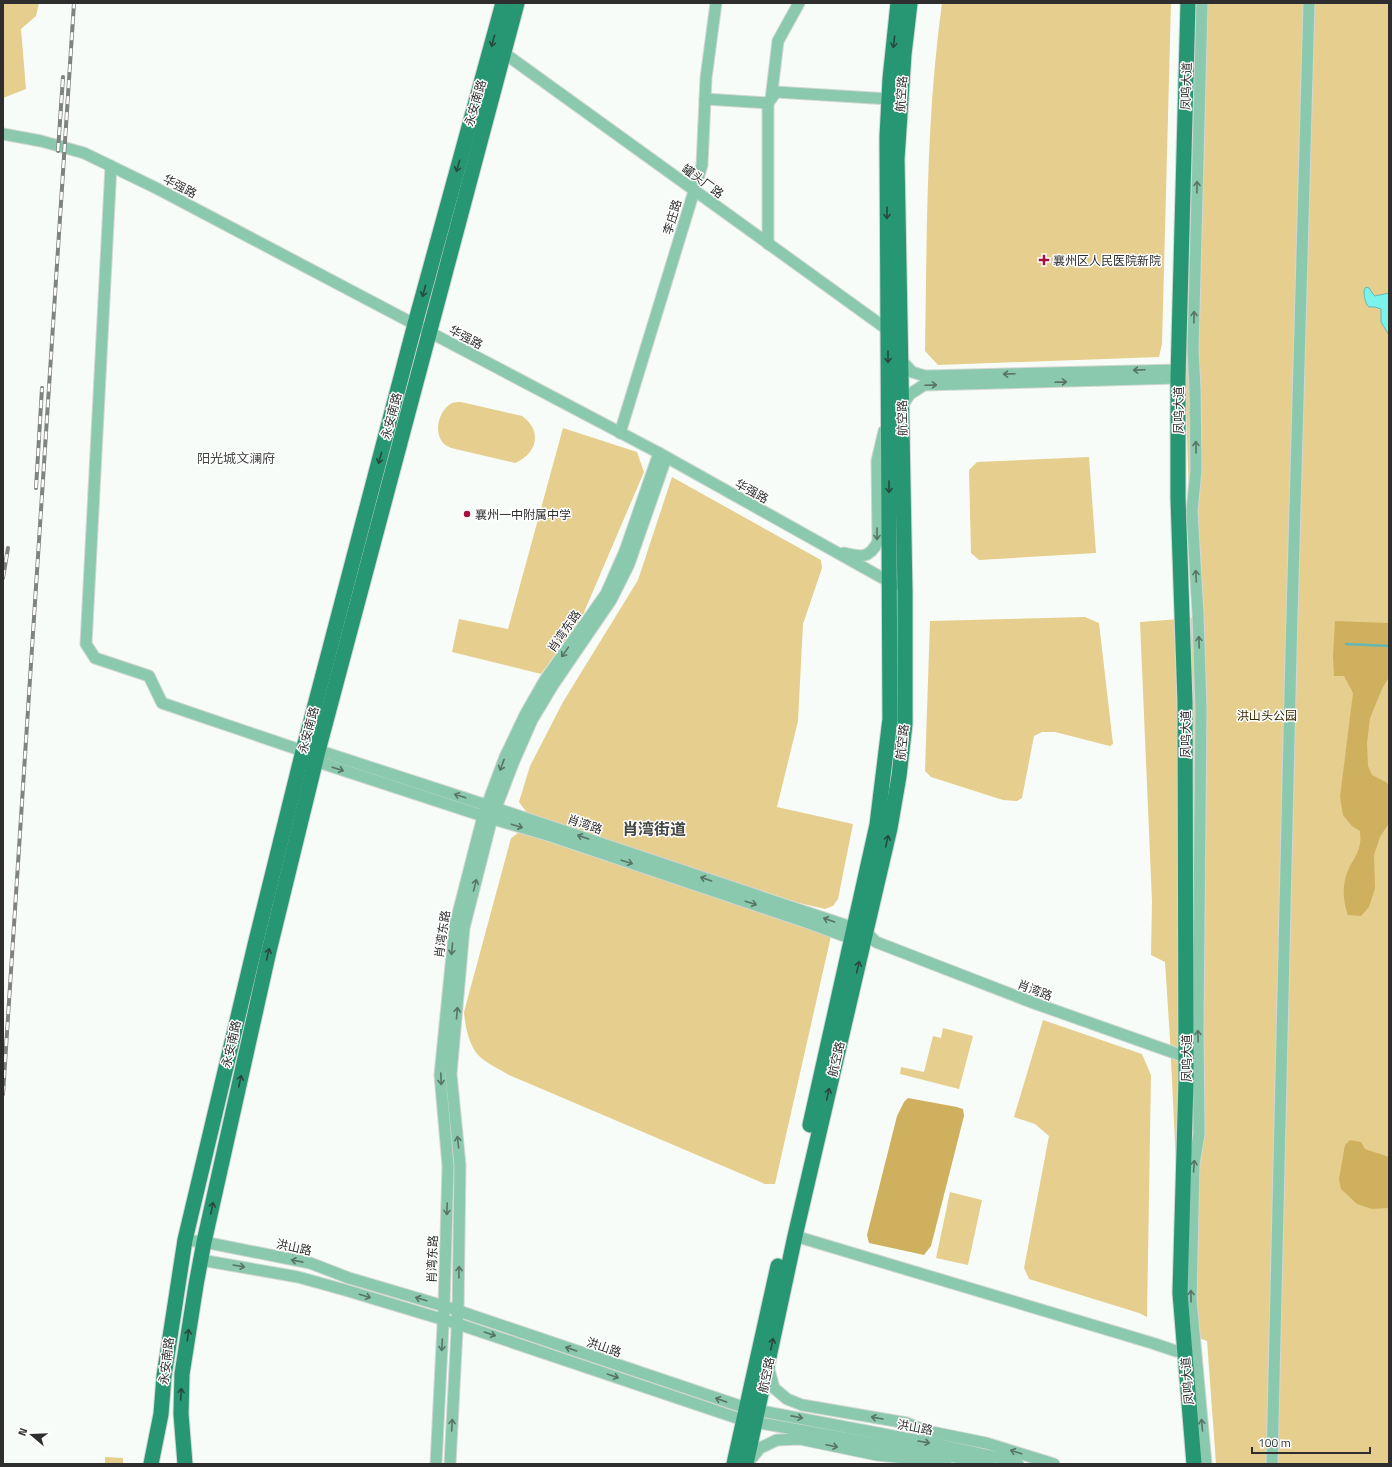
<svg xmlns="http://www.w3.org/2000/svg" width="1392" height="1467" font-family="'Titillium Web','Noto Sans SC',sans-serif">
<rect width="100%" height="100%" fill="#f8fcf8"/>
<g fill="#e6ce8e">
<path d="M3,3h36l-3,13 -15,13 5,60 -23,9z"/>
<path d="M942,3h229l-9,341 -3,13 -221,8 -13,-14c2,-116 1,-233 17,-348z"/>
<path d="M1199,3h190v1461h-173l-9,-123 -23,-9 -14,-293 -5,-77 -14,-7 1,-54 -12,-279 53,-4 -8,-243z"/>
<path d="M461,402l61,14c21,15 15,38 -7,47l-64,-15c-2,-1 -6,-3 -8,-5 -10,-12 -4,-33 9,-40 2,-1 6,-1 9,-1z"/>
<path d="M563,428l74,24 7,20 -62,145 -41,57 -89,-22 7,-33 49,10z"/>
<path d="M1089,457l7,96 -117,7 -8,-7 -2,-83 8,-8z"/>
<path d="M672,477l149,83 1,8 -19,56 -5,97 -21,86 76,17 -15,75 -5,7 -8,3 -26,-6 -271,-89 -9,-12 11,-36 33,-64 75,-122z"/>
<path d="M1085,617l14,6 14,121 -3,2 -55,-14h-13l-8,4 -12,62 -5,3 -14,-1 -72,-23 -6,-6 5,-150z"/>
<path d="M526,831l305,105 -56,248h-10l-256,-109c-11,-7 -27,-13 -34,-24 -7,-11 -10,-26 -11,-39l47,-174 7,-5z"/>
<path d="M1043,1020l99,34 9,21 -4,242 -8,-4 -110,-34 -5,-11 25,-132 -14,-12 -21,-7z"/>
<path d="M943,1028l30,8 -14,53 -59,-15 1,-7 23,5 9,-36 8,2z"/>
<path d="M950,1192l32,8 -14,65 -32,-7z"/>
<path d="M105,1457l18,1v6h-18z"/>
</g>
<g fill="#cfb05e">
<path d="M1335,621l54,2v54l-7,12 -12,29 -3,25 1,23 4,9 14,7 3,4v37l-9,14 -6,18 1,33 -6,19 -8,9 -13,-1c-6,-16 -6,-34 2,-49 4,-7 9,-14 10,-23 1,-4 0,-8 0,-12l-8,-5 -9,-11 -3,-18 13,-104 -9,-17h-10l-1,-20z"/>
<path d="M908,1098l49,9 6,2 1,7 -33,130 -7,9 -55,-12 -2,-8 30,-119 7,-14z"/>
<path d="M1350,1140l11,2 4,7 24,8 -1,51 -16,1 -15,-5 -16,-15 -2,-10 6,-34z"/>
</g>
<path fill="#7cf2ed" stroke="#64b7b3" d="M1366,287l3,1 4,6 2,2 14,-3v42l-8,-13v-13l-6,-2h-6c-4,-3 -5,-12 -5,-17z"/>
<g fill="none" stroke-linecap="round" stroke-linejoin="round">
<path stroke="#64b7b3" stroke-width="2.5" d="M1346,644l43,2"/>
<g stroke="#d3d7d3" stroke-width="13">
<g id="minor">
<path d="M1202,3l-9,347 2,39 1,81 -4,41 6,104 3,95 -3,315 1,109 -5,30 -3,136 15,164"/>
<path d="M504,53l384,277"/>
<path d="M705,99l63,4 8,-11 113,7"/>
<path d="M771,99l7,-58 21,-38"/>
<path d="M3,134l38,7 43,12 72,35 503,265 236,132"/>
<path d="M111,166l-25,478 9,14 54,18 13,27 141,48"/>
<path d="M768,244v-141"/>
<path d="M901,360l11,12 13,4 253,-6"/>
<path d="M902,406l8,-12 14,-9 254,-7"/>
<path d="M620,433l82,-268 4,-87 10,-75"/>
<path d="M844,553c16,4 26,6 34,-12l-1,-80 7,-30"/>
<path d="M311,748l175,57 380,127 10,10 155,60 155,55"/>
<path d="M309,759l174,57 68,20 255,86 52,19"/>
<path d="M795,1236l357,107 24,8"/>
<path d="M185,1240l19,2 106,21 39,15 95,28 302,102 195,37 58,13 19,6"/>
<path d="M201,1260l97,17 47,13 113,34 285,96 168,30 29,4 49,10"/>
<path d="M768,1366l6,22 13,11 15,6 105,18 20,8 59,12 68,21"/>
<path d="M436,1464l8,-158 4,-140 -8,-91 15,-150 28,-109 22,-59 20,-42 20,-35 61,-86 19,-43 34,-98"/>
<path d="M450,1464l8,-153 2,-146 -9,-91 13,-146 28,-110 22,-57 18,-41 21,-35 58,-85 18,-36 37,-106"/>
<path d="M747,1464l13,-16 17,-8 23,-1 77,16 39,4 30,5"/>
<path d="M1272,1464l19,-812 18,-649"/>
</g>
</g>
<g stroke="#d3d7d3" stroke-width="17">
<g id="major">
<path d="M1188,3l-10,375v120l7,204 1,378 -6,213 14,171"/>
<path d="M810,1125l67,-300 13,-106 -3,-582 3,-58 8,-76"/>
<path d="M151,1464l10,-50 3,-38 21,-136 70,-295 48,-194 112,-427 88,-321"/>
<path d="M185,1464l-4,-50 1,-40 14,-89 8,-43 65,-291 49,-200 199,-748"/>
<path d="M734,1464l44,-198"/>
<path d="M746,1464l49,-228 95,-408 9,-52 6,-52v-132l-8,-433 7,-105 6,-51"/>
</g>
</g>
<use href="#minor" stroke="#8ac9ae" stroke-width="11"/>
<use href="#major" stroke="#269772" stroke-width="15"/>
<g stroke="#818381" stroke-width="4">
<g id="rail">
<path d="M58,151l5,-74"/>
<path d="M36,488l6,-100"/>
<path d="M3,578l5,-30"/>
<path d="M3,1094l71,-1091"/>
</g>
</g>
<use href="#rail" stroke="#fff" stroke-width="2.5" stroke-dasharray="8" stroke-linecap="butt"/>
</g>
<defs><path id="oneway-shaft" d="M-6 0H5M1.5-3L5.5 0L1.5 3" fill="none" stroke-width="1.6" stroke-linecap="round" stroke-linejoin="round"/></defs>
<g stroke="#2b483e">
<use href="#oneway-shaft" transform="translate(493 41) rotate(105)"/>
<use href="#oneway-shaft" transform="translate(894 42) rotate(96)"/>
<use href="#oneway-shaft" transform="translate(458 166) rotate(106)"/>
<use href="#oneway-shaft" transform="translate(887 213) rotate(90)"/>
<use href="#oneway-shaft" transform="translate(424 291) rotate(105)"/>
<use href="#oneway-shaft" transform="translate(888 357) rotate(90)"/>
<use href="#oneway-shaft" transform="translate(380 458) rotate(105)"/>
<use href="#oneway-shaft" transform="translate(889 487) rotate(90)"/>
<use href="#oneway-shaft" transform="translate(887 841) rotate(-77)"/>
<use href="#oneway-shaft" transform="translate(268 954) rotate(-77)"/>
<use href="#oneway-shaft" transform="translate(858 967) rotate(-77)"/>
<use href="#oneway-shaft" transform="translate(240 1081) rotate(-78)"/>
<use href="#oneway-shaft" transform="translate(828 1094) rotate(-77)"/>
<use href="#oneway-shaft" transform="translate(212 1208) rotate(-78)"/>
<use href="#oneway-shaft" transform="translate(188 1335) rotate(-82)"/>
<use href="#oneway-shaft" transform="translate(772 1344) rotate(-78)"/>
<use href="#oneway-shaft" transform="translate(181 1394) rotate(-87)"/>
</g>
<g stroke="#577467">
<use href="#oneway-shaft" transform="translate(1197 187) rotate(-89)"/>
<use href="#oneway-shaft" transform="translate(1194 317) rotate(-89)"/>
<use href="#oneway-shaft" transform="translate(1139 370) rotate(178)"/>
<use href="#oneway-shaft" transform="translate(1009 374) rotate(178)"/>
<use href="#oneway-shaft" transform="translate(1061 382) rotate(-2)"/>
<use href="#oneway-shaft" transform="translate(931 385) rotate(-2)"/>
<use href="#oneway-shaft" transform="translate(1196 447) rotate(-91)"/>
<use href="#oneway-shaft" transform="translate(877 534) rotate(90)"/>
<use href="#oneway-shaft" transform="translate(1196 576) rotate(-93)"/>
<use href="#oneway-shaft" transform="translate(1199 642) rotate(-92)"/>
<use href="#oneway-shaft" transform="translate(565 652) rotate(125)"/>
<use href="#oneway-shaft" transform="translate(502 765) rotate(111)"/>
<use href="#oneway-shaft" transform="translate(338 769) rotate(18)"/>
<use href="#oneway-shaft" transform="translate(460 796) rotate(-162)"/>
<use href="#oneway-shaft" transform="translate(517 826) rotate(17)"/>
<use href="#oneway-shaft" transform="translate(583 837) rotate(-161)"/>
<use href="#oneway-shaft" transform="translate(627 862) rotate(18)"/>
<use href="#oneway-shaft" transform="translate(706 879) rotate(-161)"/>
<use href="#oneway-shaft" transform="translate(475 885) rotate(-76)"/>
<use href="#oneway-shaft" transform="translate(751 903) rotate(18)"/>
<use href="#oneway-shaft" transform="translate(829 920) rotate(-161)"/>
<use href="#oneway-shaft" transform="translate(452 949) rotate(95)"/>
<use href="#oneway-shaft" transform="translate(457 1013) rotate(-85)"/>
<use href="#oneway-shaft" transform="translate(1198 1036) rotate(-91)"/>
<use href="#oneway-shaft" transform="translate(441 1079) rotate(88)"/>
<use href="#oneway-shaft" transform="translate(458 1142) rotate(-96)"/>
<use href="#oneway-shaft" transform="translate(1194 1166) rotate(-86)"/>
<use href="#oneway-shaft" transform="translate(447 1209) rotate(92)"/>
<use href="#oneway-shaft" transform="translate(297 1261) rotate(-169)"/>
<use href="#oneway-shaft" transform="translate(239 1266) rotate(10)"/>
<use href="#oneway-shaft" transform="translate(459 1272) rotate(-89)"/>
<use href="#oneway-shaft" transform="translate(365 1296) rotate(17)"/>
<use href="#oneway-shaft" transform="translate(1191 1296) rotate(-90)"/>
<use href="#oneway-shaft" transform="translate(421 1299) rotate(-163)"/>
<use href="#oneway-shaft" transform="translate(490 1334) rotate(19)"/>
<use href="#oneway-shaft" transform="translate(442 1345) rotate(93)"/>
<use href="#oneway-shaft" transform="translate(571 1349) rotate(-161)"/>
<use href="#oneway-shaft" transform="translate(613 1376) rotate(19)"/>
<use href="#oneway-shaft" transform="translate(721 1400) rotate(-161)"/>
<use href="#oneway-shaft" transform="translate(797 1417) rotate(11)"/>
<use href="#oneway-shaft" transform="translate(877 1418) rotate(-170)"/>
<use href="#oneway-shaft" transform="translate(452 1425) rotate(-87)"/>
<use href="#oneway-shaft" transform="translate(1202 1425) rotate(-95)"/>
<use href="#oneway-shaft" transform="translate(924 1442) rotate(10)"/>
<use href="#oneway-shaft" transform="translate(832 1446) rotate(12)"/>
<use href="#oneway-shaft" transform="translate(1016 1452) rotate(-162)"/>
</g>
<g fill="#a70f3e" stroke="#fff" stroke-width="1.5">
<path d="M1042 254h4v4h4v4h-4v4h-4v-4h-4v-4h4z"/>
<circle cx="467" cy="514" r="4"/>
</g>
<g text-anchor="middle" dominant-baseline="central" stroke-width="3" stroke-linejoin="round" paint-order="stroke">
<g font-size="12" fill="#2d2e2d" stroke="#fff">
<text transform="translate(1186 86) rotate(-88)">凤鸣大道</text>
<text transform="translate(901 94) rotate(-86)">航空路</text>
<text transform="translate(475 103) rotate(-74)">永安南路</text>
<text transform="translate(703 181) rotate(36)">罐头厂路</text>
<text transform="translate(180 186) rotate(28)">华强路</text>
<text transform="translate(672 217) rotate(-73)">李庄路</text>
<text transform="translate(466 337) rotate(28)">华强路</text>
<text transform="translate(1178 410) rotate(-90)">凤鸣大道</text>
<text transform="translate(391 416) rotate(-75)">永安南路</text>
<text transform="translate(902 418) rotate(-91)">航空路</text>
<text transform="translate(752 491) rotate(29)">华强路</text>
<text transform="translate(564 631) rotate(-55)">肖湾东路</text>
<text transform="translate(308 730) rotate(-75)">永安南路</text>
<text transform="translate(1185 734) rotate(-90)">凤鸣大道</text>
<text transform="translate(902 742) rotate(-84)">航空路</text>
<text transform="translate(585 824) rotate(19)">肖湾路</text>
<text transform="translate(442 934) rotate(-82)">肖湾东路</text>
<text transform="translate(1035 990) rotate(21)">肖湾路</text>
<text transform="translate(231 1044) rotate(-77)">永安南路</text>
<text transform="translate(1186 1058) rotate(-90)">凤鸣大道</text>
<text transform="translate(836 1059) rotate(-77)">航空路</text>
<text transform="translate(294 1247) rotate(12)">洪山路</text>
<text transform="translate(432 1259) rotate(-88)">肖湾东路</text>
<text transform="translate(604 1347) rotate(19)">洪山路</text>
<text transform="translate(166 1361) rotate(-83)">永安南路</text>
<text transform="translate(766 1375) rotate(-78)">航空路</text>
<text transform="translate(1187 1381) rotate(-95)">凤鸣大道</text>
<text transform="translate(915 1427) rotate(10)">洪山路</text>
</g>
<g font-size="12" fill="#2d2e2d" stroke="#fff" text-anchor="start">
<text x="1053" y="260">襄州区人民医院新院</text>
<text x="475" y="514">襄州一中附属中学</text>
</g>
<g font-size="12" fill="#352803" stroke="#fff">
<text x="1267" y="715">洪山头公园</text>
</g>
<g font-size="13" fill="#444744" stroke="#fff">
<text x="236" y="458">阳光城文澜府</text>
</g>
<g font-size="16" font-weight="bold" fill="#444744" stroke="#fff">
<text x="654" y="829">肖湾街道</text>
</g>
</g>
<rect width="1392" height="1467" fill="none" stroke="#2d2e2d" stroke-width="8"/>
<g transform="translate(32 1435) rotate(289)" stroke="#ffffff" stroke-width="3" paint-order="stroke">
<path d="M0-3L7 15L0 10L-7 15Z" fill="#2d2e2d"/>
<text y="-6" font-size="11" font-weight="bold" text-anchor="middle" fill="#2d2e2d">N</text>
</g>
<path d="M1252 1447v6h118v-6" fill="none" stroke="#2d2e2d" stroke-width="2"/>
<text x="1258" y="1447" font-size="12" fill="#2d2e2d" stroke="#ffffff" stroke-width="3" paint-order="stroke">100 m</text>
</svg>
